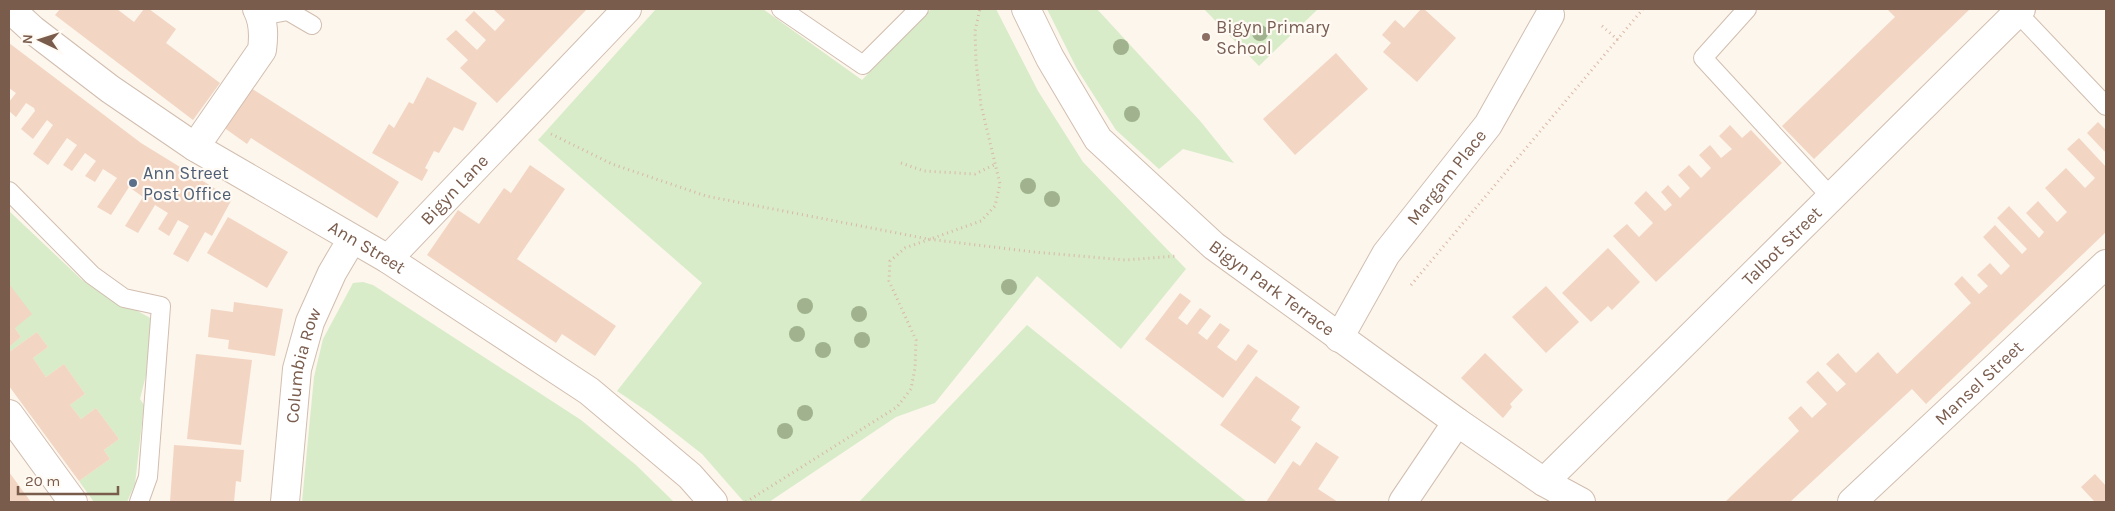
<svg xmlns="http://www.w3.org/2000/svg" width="2115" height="511" font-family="Karla,sans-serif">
<rect width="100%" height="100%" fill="#fdf6ec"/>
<g fill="#d8ecc9">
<path d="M656,9h107l99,71 69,-71h65l42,82 45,71 103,107 -65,80 -84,-73 -102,127 -39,14 -127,85h-25l-42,-48 -51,-40 -34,-23 85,-108 -164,-143z"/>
<path d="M1047,9h50l104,113 33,41 -51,-14 -24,20 -43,-39 -39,-61z"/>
<path d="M1204,9h114l-59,57z"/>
<path d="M9,211l73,69 70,39 -6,56 -6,24 4,6 -9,79 -8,18h-33l-15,-21 31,-22 -6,-9 15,-11 -23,-31 -15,11 -11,-14 15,-11 -21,-30 -18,13 -13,-19 15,-11 -11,-15 -28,20v-5l12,-10 -6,-9 -6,-43z"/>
<path d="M363,282l10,3 208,135 55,45 38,37h-372l12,-125 9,-38 30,-56z"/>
<path d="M1027,325l220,177h-388z"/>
</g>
<g fill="#f3d5c3">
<path d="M60,9h57l17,13 10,-13h5l27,20 -10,14 54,40 -27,37 -138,-105z"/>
<path d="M493,9l21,1 2,-1h71l-90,94 -37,-35 8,-8 -22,-21 10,-9 21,20 9,-10 -21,-20 9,-9 21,20 10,-11z"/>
<path d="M1421,9h3l32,29 -39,44 -34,-30 8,-9 -9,-8 13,-15 9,8z"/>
<path d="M1887,9h83l-156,150 -32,-33 113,-109z"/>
<path d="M9,43l132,100 91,56 -20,37 -7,-4 -17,30 -15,-8 16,-28 -11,-6 -9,16 -11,-7 10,-16 -13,-8 -17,28 -13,-7 18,-29 -14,-10 -18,28 -14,-8 20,-29 -14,-9 -8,13 -10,-6 11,-15 -11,-8 -13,18 -9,-6 14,-20 -10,-7 -19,27 -15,-11 20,-29 -6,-5 -14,19 -12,-10 14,-18 -1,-3 -8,-5 -10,14 -7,-6v-9l7,-9 -7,-5z"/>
<path d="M1336,53l32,36 -73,66 -32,-36z"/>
<path d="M427,77l50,26 -14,28 -9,-4 -15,26 -5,-2 -9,17 3,2 -6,11 -50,-28 17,-29 5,4 15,-26 4,2z"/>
<path d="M251,88l148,94 -22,36 -126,-80 -4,6 -24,-17z"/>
<path d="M2098,122l8,8v23l-19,-20z"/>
<path d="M1730,125l12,13 9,-8 31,33 -126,119 -43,-46 14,-12 12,13 14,-14 -19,-20 12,-12 19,20 7,-6 -11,-13 7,-7 12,13 10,-10 -12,-13 11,-10 12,13 10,-10 -12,-13 11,-10 11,13 11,-9 -13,-13z"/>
<path d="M2079,138l27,29v65l-180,172 -14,-15 -122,113h-65l74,-71 -11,-13 13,-12 11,12 15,-14 -21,-22 12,-11 19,21 9,-8 -20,-20 12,-11 18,20 22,-21 19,22 74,-71 -17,-19 8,-8 17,18 9,-8 -11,-11 13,-12 11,12 9,-9 -27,-29 12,-12 27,29 5,-5 -30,-31 12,-12 30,32 5,-6 -18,-19 12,-12 19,21 10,-10 -22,-24 21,-20 19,20 10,-10 -28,-29z"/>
<path d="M530,165l35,24 -48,70 99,67 -21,30 -33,-22 -6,9 -129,-88 31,-45 21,14 25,-36 7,5z"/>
<path d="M228,217l60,35 -21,36 -60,-35z"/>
<path d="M1608,248l32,34 -28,28 -4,-4 -17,16 -29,-29z"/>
<path d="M9,284l23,30 -17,14 6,9 -12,10z"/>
<path d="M1546,286l33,36 -33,31 -34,-36z"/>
<path d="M1180,293l11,8 -13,17 9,7 13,-17 11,8 -13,17 9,7 13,-17 10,7 -13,17 9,7 10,7 12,-17 10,7 -35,47 -78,-59z"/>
<path d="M234,302l49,7 -8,47 -47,-7 1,-9 -21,-3 3,-28 22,3z"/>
<path d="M37,332l11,15 -15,11 13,19 18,-13 21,30 -15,11 11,14 15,-11 23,31 -15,11 6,9 -31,22 -70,-95v-34z"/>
<path d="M1485,353l38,37 -13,14 2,3 -9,11 -42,-40z"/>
<path d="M196,354l56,6 -11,85 -54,-6z"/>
<path d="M1256,376l44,31 -9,13 10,7 -26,37 -55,-39z"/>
<path d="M1316,442l23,15 -21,32 20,13h-72l27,-41 7,5z"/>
<path d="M174,445l70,5 -3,32 -5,-1 -2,21h-64z"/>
<path d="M9,472l19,26 3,4h-22z"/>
<path d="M2095,474l11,12v16h-14l2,-1 -13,-14z"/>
</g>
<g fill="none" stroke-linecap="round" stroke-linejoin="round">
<g stroke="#d1beb0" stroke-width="20">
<g id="service">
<path d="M781,9l82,56 56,-56"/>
<path d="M1747,9l-44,49 128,139"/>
<path d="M2014,9l92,97"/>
<path d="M261,16l27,-5 24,14"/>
<path d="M9,191l83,84 32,23 37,8 -13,171 -9,25"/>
</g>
</g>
<g stroke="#d1beb0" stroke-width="30">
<g id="minor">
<path id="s1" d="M10,9l23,21 77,59 85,58 193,112 201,132 101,85 23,26"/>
<path id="s2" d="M1026,9l24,49 48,81 116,107 243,176 87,60 37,20"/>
<path d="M195,147l67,-97c2,-15 2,-28 -5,-41"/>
<path id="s3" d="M388,259l239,-250"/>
<path id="s4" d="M1339,338l47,-84 102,-129 62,-110"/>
<path d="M9,414l64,88"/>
<path id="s5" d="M1544,482l477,-473"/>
<path id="s6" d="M285,502l12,-133 13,-47 22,-49 20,-34"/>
<path d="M1403,502l54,-80"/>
<path id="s7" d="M1852,502l254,-238"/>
</g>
</g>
<g stroke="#d9b8a5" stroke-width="3" stroke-dasharray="1 4" stroke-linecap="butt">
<path d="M1602,26l16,14"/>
<path d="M551,134l61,30 94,32 222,43 106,13 91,8 52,-4"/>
<path d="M901,163l23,8 51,3 21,-10"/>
<path d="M1411,285l232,-276"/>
<path d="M746,502l151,-95 14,-18 4,-21 1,-28 -27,-59 1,-20 15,-13 76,-27 14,-15 5,-22 -19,-79 -5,-43 -1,-31 5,-22"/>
</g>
<use href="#service" stroke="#fff" stroke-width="18"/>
<use href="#minor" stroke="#fff" stroke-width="28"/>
</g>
<g fill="#a0b28e">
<circle cx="1260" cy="33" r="8"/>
<circle cx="1121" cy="47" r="8"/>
<circle cx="1132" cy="114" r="8"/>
<circle cx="1028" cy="186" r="8"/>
<circle cx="1052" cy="199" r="8"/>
<circle cx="1009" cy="287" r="8"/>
<circle cx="805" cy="306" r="8"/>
<circle cx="859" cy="314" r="8"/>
<circle cx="797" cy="334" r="8"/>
<circle cx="862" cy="340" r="8"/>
<circle cx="823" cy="350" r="8"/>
<circle cx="805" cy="413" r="8"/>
<circle cx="785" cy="431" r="8"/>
</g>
<circle fill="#8d6e63" stroke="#fffaf3" stroke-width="2" cx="1206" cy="37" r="5"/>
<circle fill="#5c6f8a" stroke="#fffaf3" stroke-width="2" cx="133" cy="183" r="5"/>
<g text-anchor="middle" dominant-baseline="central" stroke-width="4.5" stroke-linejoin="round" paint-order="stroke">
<g font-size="18" fill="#785e54" stroke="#fffaf3" text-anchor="start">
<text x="1216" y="27">Bigyn Primary<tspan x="1216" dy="21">School</tspan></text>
</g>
<g font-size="18" fill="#4e5e75" stroke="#fffaf3" text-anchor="start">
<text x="143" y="173">Ann Street<tspan x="143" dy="21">Post Office</tspan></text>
</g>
<g font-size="18" fill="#7a5c4d" stroke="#fffaf3">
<text stroke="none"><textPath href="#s4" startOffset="194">Margam Place</textPath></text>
<text stroke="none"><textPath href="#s3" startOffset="96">Bigyn Lane</textPath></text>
<text stroke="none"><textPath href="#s5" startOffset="335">Talbot Street</textPath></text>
<text stroke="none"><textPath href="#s1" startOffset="430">Ann Street</textPath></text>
<text stroke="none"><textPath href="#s2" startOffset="378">Bigyn Park Terrace</textPath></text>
<text stroke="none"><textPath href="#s6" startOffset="138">Columbia Row</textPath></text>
<text stroke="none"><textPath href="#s7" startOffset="174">Mansel Street</textPath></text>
</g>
</g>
<rect width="2115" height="511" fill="none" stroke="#7a5c4d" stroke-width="20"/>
<g transform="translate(40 40) rotate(274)" stroke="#fffaf3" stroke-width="4" paint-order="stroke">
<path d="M0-4L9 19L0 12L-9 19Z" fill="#7a5c4d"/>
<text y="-8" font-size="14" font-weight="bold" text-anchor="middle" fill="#7a5c4d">N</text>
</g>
<path d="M18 486v8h100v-8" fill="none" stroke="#7a5c4d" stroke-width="2.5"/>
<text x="25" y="486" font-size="15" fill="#7a5c4d" stroke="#fffaf3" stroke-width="4" paint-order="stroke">20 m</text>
</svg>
